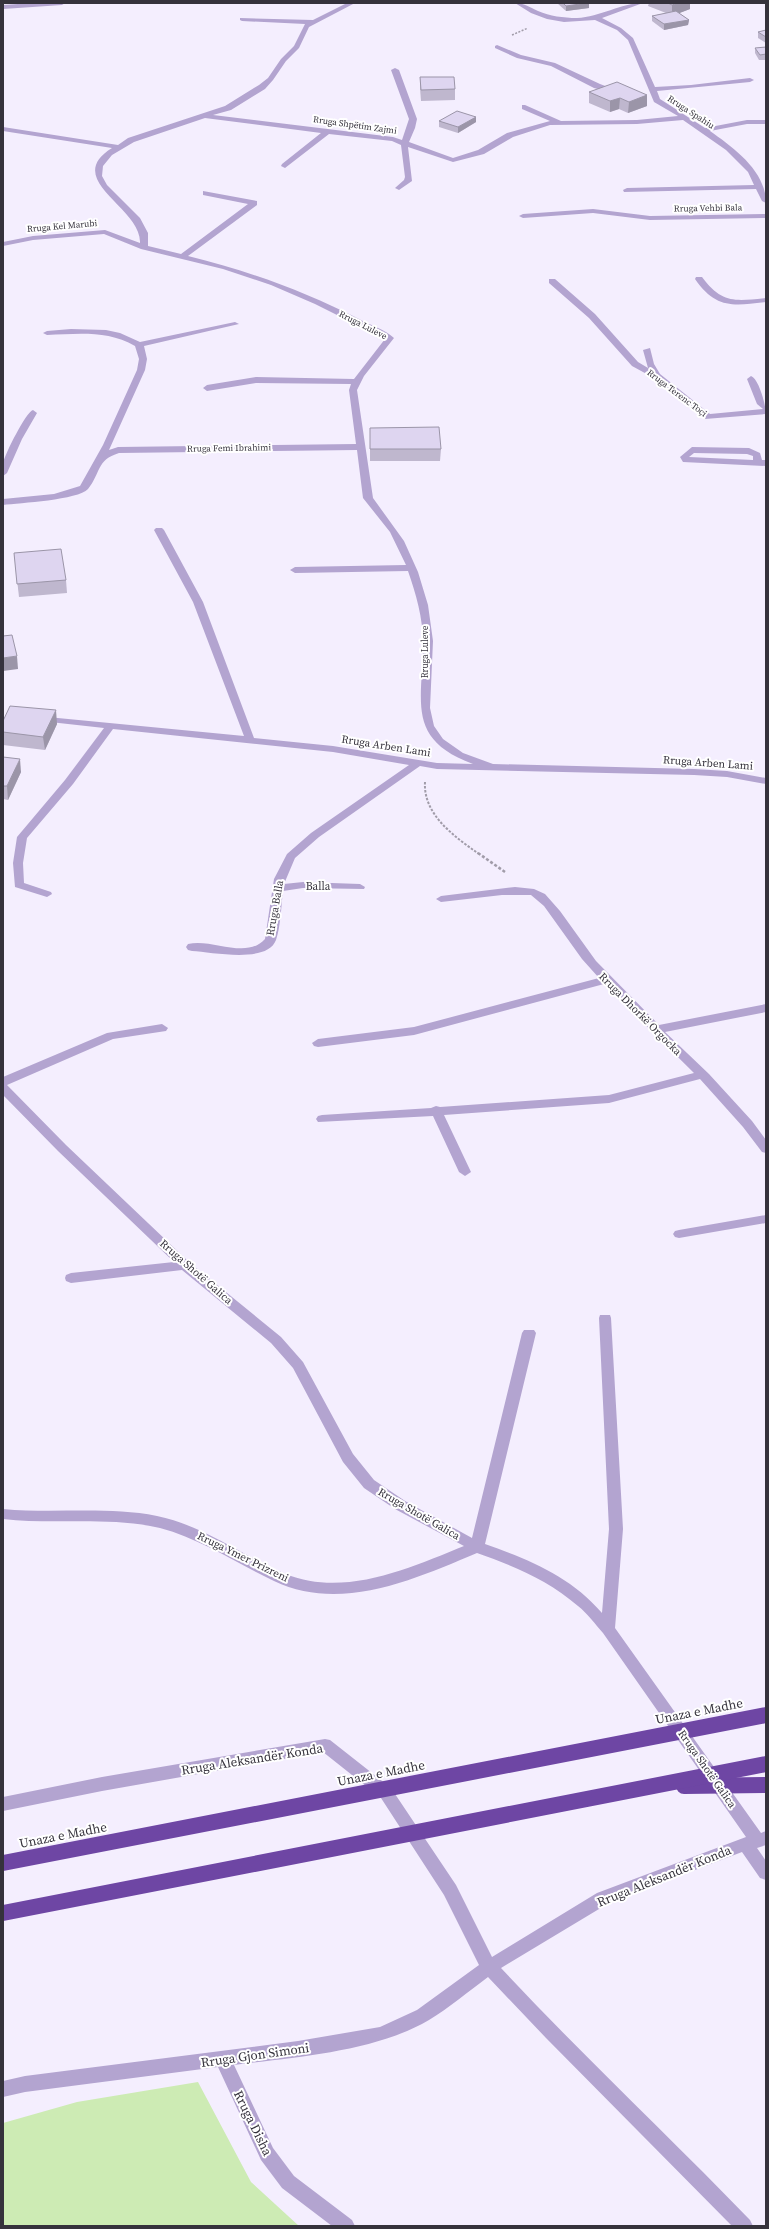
<svg xmlns="http://www.w3.org/2000/svg" width="769" height="2229" font-family="'Source Serif 4',serif">
<rect width="100%" height="100%" fill="#f4eefe"/>
<path fill="#cdebb4" d="M198,2082l53,100 48,44h-296v-103l74,-21z"/>
<g fill="none" stroke-linecap="round" stroke-linejoin="round">
<path stroke="#a19ca9" stroke-width="1.5" stroke-dasharray="2 1.5" stroke-linecap="butt" d="M512,35l16,-7"/>
<path stroke="#a19ca9" stroke-width="2" stroke-dasharray="2.5 1.5" stroke-linecap="butt" d="M425,782c-2,33 30,55 54,72"/>
<path stroke="#a19ca9" stroke-width="2.5" stroke-dasharray="3 2" stroke-linecap="butt" d="M478,853l27,19"/>
<g fill="#b3a4d0" fill-rule="evenodd">
<path d="M32,3h33l-3,2 -59,4v-4z"/>
<path d="M347,3h8l-46,24 -10,21 -13,13 -13,19 -8,9 -34,21 -18,5 180,22 9,3 7,-21 -18,-49 4,-2 4,2 18,49 -2,9 -6,14 44,16 25,-8 29,-17 43,-12 -28,-12v-4h3l36,16 76,-1 41,-4 -24,-14 -26,-62 -11,-10 -22,-10 -31,2 -17,-3 -16,-6 -16,-10c9,0 14,4 23,8 12,5 25,7 39,7 23,-1 44,-15 66,-15l-41,15 19,10 12,10 22,49 36,-2 59,-7 4,2 -4,2 -93,9 3,8 45,29 42,-8h19v4h-19l-37,7c24,17 56,40 56,72l-4,-2 -6,-12 -132,3 -1,-2 4,-2 127,-3 -6,-13 -22,-22 -43,-30 -46,4 -87,1 -37,12 -29,17 -31,8 -45,-15 4,34 -13,9 -4,-2 9,-8 1,-3 -4,-32 -9,-4 -63,-7 -44,34 -4,-2 1,-2 39,-31 -116,-15 -71,24 -22,13 -9,11 -1,10 5,9 33,33 8,15v13l33,8 67,-50 -45,-9v-4l54,10v4l-69,51c61,15 116,35 171,63 11,6 27,11 35,19l-30,38 -7,14 16,108 31,43 14,31 10,33 5,36 -3,67 4,18 9,13 20,14 30,11 201,5 33,2 39,7v6l-39,-7 -33,-2 -257,-6 -17,-3 -101,71 -24,21 -11,26 19,-2 57,2 5,3 -1,2 -61,-1 -20,3c-2,15 -2,34 -7,49 -9,24 -64,12 -84,11l-4,-1 -2,-3 2,-3c24,-6 58,16 77,-5l9,-60 13,-25 24,-21 98,-68 -76,-13 -220,-23 -40,55 -46,54 -4,25 1,20 27,9 1,2 -5,3 -32,-10 -2,-24 4,-26 48,-57 39,-52 -63,-7 -5,-3 1,-2 207,20 -51,-134 -39,-72 2,-2h6l2,2 39,72 51,136 79,8 104,17 36,1c-68,-25 -50,-63 -50,-121 0,-25 -7,-49 -15,-72l-113,2 -5,-3 5,-3 111,-2 -16,-33 -27,-34 -6,-48 -238,3c-23,7 -18,20 -31,36 -10,11 -68,14 -85,16v-6l51,-5 26,-8 23,-41 34,-75 2,-11 -4,-13c-28,-16 -57,-12 -88,-11l-4,-2 4,-2 24,-2 35,1 14,3 20,9 95,-20 4,2 -95,22 3,13 -2,11 -36,80 9,-3 238,-3 -7,-54 2,-6 -95,-1 -49,8 -4,-3 4,-3 49,-8 98,2 31,-40 -70,-35 -44,-19 -48,-16 -82,-20 -37,-15 -71,6 -30,6v-4l30,-6 72,-6 35,13c2,-36 -79,-63 -28,-95l-109,-17v-4l115,18 10,-7 97,-32 34,-21 9,-7 13,-19 13,-13 11,-22 -63,-3 -2,-1v-2l73,2z"/>
<path d="M497,45l24,10 34,8 45,21 21,8 -4,2 -23,-6 -43,-22 -34,-8 -22,-10v-2z"/>
<path d="M593,209l57,7 116,-2v4l-116,2 -57,-7 -70,5 -4,-2 4,-2z"/>
<path d="M696,277h6c20,27 33,24 64,21v4c-33,4 -50,7 -71,-23z"/>
<path d="M549,279h6l40,35 43,48 10,6 -5,-18 7,-2 4,16 6,10 50,40 53,-5 -6,-5 -10,-25 4,-3c8,3 15,30 15,38l-61,5 -51,-41 -22,-12 -43,-48 -40,-35z"/>
<path d="M33,410l4,3 -15,26 -15,34 -4,3c0,-4 -1,-9 0,-13 2,-9 23,-51 30,-53z"/>
<path d="M692,447l57,1 11,5 2,7h4v6l-83,-4 -3,-5zM694,453l53,1 6,2v4l-64,-3z"/>
<path d="M515,887l19,2 11,5 15,17 36,50 63,64 107,-21v8l-101,20 44,42 43,47 14,19v13l-4,-1 -19,-25 -43,-48 -91,24 -165,12 27,57 -6,4 -6,-4 -26,-56 -115,6 -2,-3 2,-3 4,-1 109,-7 5,-2 4,1 169,-12 85,-22 -90,-89 -190,51 -96,12 -4,-1 -2,-3 6,-4 96,-12 185,-49 -17,-19 -38,-53 -13,-11h-29l-61,7 -5,-3 5,-3z"/>
<path d="M162,1024l6,4 -2,3 -53,8 -106,46 59,60 123,117 92,75 22,25 50,92 21,26 31,21 67,37 50,-205 2,-3h10l2,3 -51,211c45,16 85,32 117,69l7,-84 -10,-211 1,-3h10l1,3 12,211 -8,99 146,205 5,-2v14l-9,3 9,13v19l-6,-2 -18,-26 -133,51 -108,65c81,87 167,167 249,252l3,6h-21l-186,-188 -58,-61c-19,14 -39,31 -59,43 -55,32 -133,37 -195,45l39,83 21,28 58,44 3,6h-23l-50,-38 -21,-28 -43,-93 -193,25 -22,5v-16l22,-5 273,-35 82,-14 37,-17 62,-45 -35,-70 -63,-97 -58,-46 -221,39 -99,20v-14l99,-20 223,-38 5,1 61,48 65,97 36,72 105,-64 149,-56 -143,-204c-8,-9 -16,-20 -25,-27 -30,-26 -64,-40 -101,-53 -62,26 -136,60 -203,28 -38,-18 -73,-42 -114,-53 -51,-12 -106,-3 -157,-9v-10c51,5 103,-3 154,7 48,10 85,40 129,58 58,24 124,-6 178,-28l-69,-37 -31,-21 -21,-26 -50,-94 -22,-25 -89,-73 -111,13 -5,-2 -1,-3 1,-3 5,-2 103,-11 -116,-111 -55,-56v-18l104,-44z"/>
<path d="M766,1215v8l-87,15 -4,-1 -2,-3 2,-3 4,-1z"/>
</g>
<g stroke="#6e46a4" stroke-width="16">
<path d="M684,1786l82,-1"/>
<path d="M3,1863l763,-148"/>
<path d="M3,1913l763,-149"/>
</g>
</g>
<g fill="#bfb7ce">
<path d="M557,3h32v5l-23,3z"/>
<path d="M649,3h41v6l-11,4 10,7 -1,5 -24,5 -12,-9v-5l14,-3 -18,-7z"/>
<path d="M766,30v13l-8,-5v-6z"/>
<path d="M766,47v13h-7l-4,-7v-5z"/>
<path d="M420,77l35,12v11l-34,1 -1,-13z"/>
<path d="M589,92l58,3v11l-19,7 -9,-4 -9,3 -21,-9z"/>
<path d="M476,117v5l-18,11 -19,-6v-6z"/>
<path d="M370,428l71,21 -1,12h-70z"/>
<path d="M14,553l52,27 1,13 -48,4z"/>
<path d="M3,721l54,3 -12,26 -42,-5z"/>
<path d="M3,757l18,15 -13,28 -5,-1z"/>
</g>
<g fill="#9b95a8">
<path d="M587,3h2v5l-23,3v-5z"/>
<path d="M678,3h12v6l-18,7v-11z"/>
<path d="M689,20l-1,5 -24,5v-6z"/>
<path d="M647,95v11l-19,7 1,-11z"/>
<path d="M620,98l-1,11 -9,3v-11z"/>
<path d="M476,117v5l-18,11v-6z"/>
<path d="M17,656l1,13 -15,2v-13z"/>
<path d="M56,710l1,14 -12,26 -2,-13z"/>
<path d="M20,759l1,13 -13,28 -1,-14z"/>
</g>
<g fill="#ded5f0" stroke="#9b95a8">
<path d="M563,3h24l-21,3z"/>
<path d="M668,3h10l-6,2z"/>
<path d="M676,11l13,9 -25,4 -12,-8z"/>
<path d="M766,30v7l-8,-5z"/>
<path d="M766,47v7l-6,1 -5,-7z"/>
<path d="M420,77h34l1,12 -34,1z"/>
<path d="M617,82l30,13 -18,7 -9,-4 -10,3 -21,-9z"/>
<path d="M457,111l19,6 -18,10 -19,-6z"/>
<path d="M439,427l2,22h-71v-21z"/>
<path d="M61,549l5,31 -49,4 -3,-31z"/>
<path d="M12,635l5,21 -14,2v-22z"/>
<path d="M10,706l46,4 -13,27 -40,-5v-11z"/>
<path d="M3,757l17,2 -13,27h-4z"/>
</g>
<g text-anchor="middle" dominant-baseline="central" stroke-width="4" stroke-linejoin="round" paint-order="stroke">
<g font-size="9" fill="#35323c" stroke="#fff">
<text transform="translate(691 112) rotate(33)">Rruga Spahiu</text>
<text transform="translate(355 125) rotate(8)">Rruga Shpëtim Zajmi</text>
<text transform="translate(708 208) rotate(-1)">Rruga Vehbi Bala</text>
<text transform="translate(62 226) rotate(-5)">Rruga Kel Marubi</text>
<text transform="translate(363 325) rotate(27)">Rruga Luleve</text>
<text transform="translate(677 393) rotate(37)">Rruga Terenc Toçi</text>
<text transform="translate(229 448) rotate(-1)">Rruga Femi Ibrahimi</text>
<text transform="translate(425 652) rotate(-90)">Rruga Luleve</text>
</g>
<g font-size="11" fill="#35323c" stroke="#fff">
<text transform="translate(386 746) rotate(9)">Rruga Arben Lami</text>
<text transform="translate(708 763) rotate(4)">Rruga Arben Lami</text>
<text x="318" y="886">Balla</text>
<text transform="translate(275 908) rotate(-80)">Rruga Balla</text>
<text transform="translate(640 1014) rotate(45)">Rruga Dhorkë Orgocka</text>
<text transform="translate(196 1272) rotate(41)">Rruga Shotë Galica</text>
<text transform="translate(419 1514) rotate(30)">Rruga Shotë Galica</text>
<text transform="translate(243 1557) rotate(26)">Rruga Ymer Prizreni</text>
<text transform="translate(707 1769) rotate(55)">Rruga Shotë Galica</text>
</g>
<g font-size="13" fill="#35323c" stroke="#fff">
<text transform="translate(699 1711) rotate(-11)">Unaza e Madhe</text>
<text transform="translate(252 1759) rotate(-9)">Rruga Aleksandër Konda</text>
<text transform="translate(381 1773) rotate(-11)">Unaza e Madhe</text>
<text transform="translate(63 1835) rotate(-11)">Unaza e Madhe</text>
<text transform="translate(664 1876) rotate(-22)">Rruga Aleksandër Konda</text>
<text transform="translate(255 2055) rotate(-8)">Rruga Gjon Simoni</text>
<text transform="translate(253 2123) rotate(64)">Rruga Disha</text>
</g>
</g>
<rect width="769" height="2229" fill="none" stroke="#35323c" stroke-width="8"/>
</svg>
